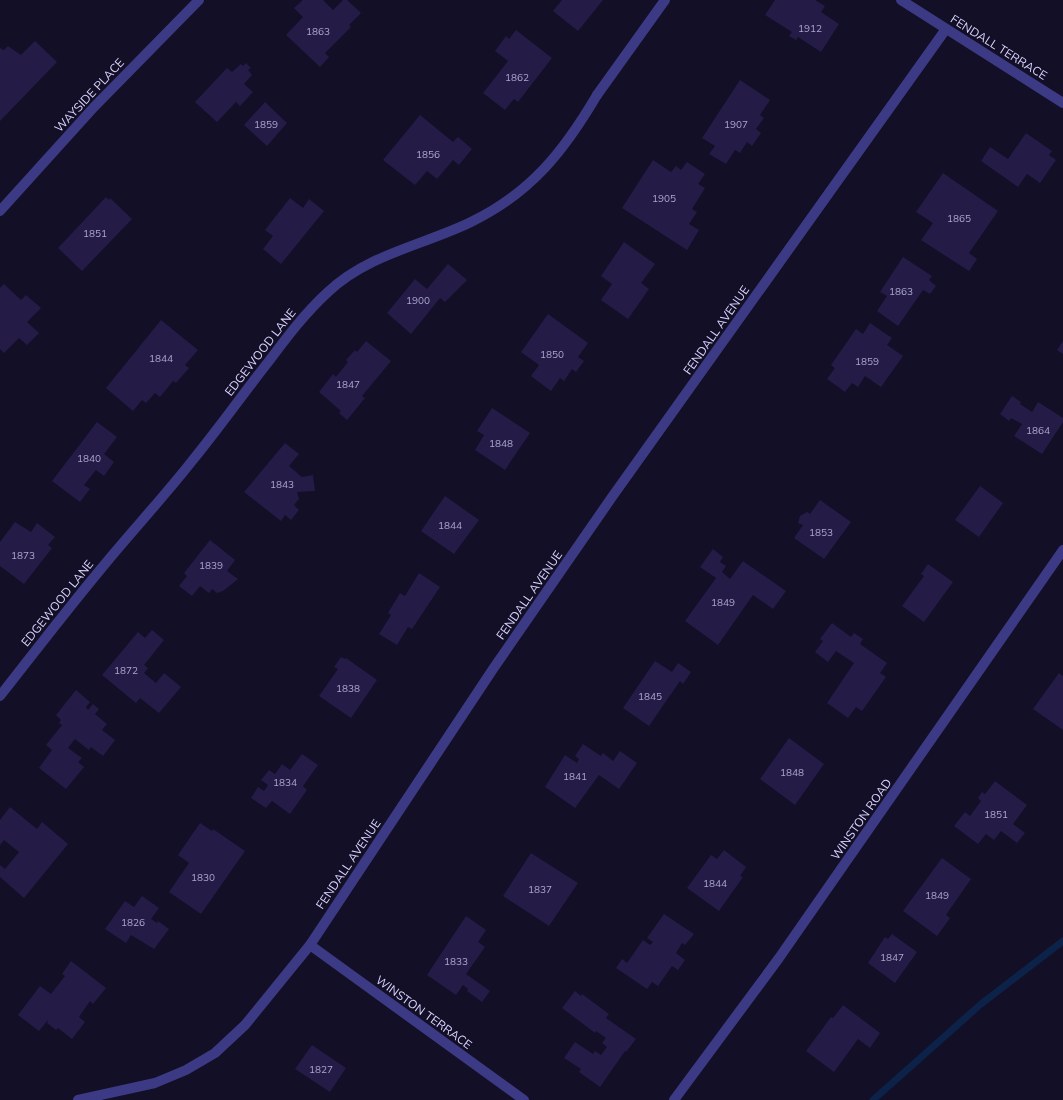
<svg xmlns="http://www.w3.org/2000/svg" width="1063" height="1100" font-family="Mulish,sans-serif">
<rect width="100%" height="100%" fill="#130f26"/>
<g fill="none" stroke-linecap="round" stroke-linejoin="round">
<path stroke="#0c2248" stroke-width="7" d="M873,1100l108,-96 82,-63"/>
</g>
<g fill="#241b47">
<path d="M303,0h20l10,10 10,-10h4l14,13 -12,12 2,2 -26,26 4,4 -9,10 -34,-32 17,-18 -9,-9z"/>
<path d="M562,0h41l-25,31 -25,-20z"/>
<path d="M775,0h40l10,6 -4,6 18,12 -18,28 -23,-15 -2,3 -7,-4 3,-4 -27,-17z"/>
<path d="M516,30l36,28 -34,44 -4,-3 -9,11 -22,-17 25,-32 -13,-10 11,-15 3,3z"/>
<path d="M35,41l22,21 -57,59v-73l4,2 4,-4 13,9z"/>
<path d="M246,63l5,5 -3,2 4,5 -8,9 9,8 -13,14 -4,-4 -19,20 -22,-20 32,-34 5,4 9,-8 2,2z"/>
<path d="M740,80l30,20 -10,15 4,3 -8,11 5,4 -9,13 -5,-4 -7,11 -5,-3 -9,14 -17,-10 6,-8 -13,-8z"/>
<path d="M265,102l22,21 -20,23 -23,-21z"/>
<path d="M420,115l33,27 5,-5 14,12 -13,16 -6,-5 -16,19 -10,-8 -12,14 -32,-25z"/>
<path d="M1026,133l26,18 -3,4 7,5 -16,23 -13,-9 -9,13 -37,-26 9,-14 18,12z"/>
<path d="M653,160l18,12 5,-6 5,4 6,-8 18,12 -7,10 7,4 -13,21 5,3 -8,12 10,6 -12,20 -65,-42z"/>
<path d="M943,173l55,38 -29,42 8,6 -8,12 -48,-31 12,-17 -17,-11z"/>
<path d="M106,197l3,3 1,-2 22,21 -50,52 -24,-23z"/>
<path d="M290,198l13,10 6,-9 15,12 -43,53 -18,-15 10,-13 -8,-6z"/>
<path d="M624,242l31,22 -14,19 8,6 -21,30 -27,-19 11,-16 -11,-8z"/>
<path d="M903,257l29,19 -3,4 7,6 -6,8 -7,-4 -25,36 -21,-15 10,-15 -7,-4z"/>
<path d="M448,264l19,16 -22,22 -5,-4 -29,36 -24,-21 28,-34 12,10z"/>
<path d="M4,284l17,16 5,-5 15,13 -14,14 12,11 -12,12 -8,-7 -15,15 -4,-4v-61z"/>
<path d="M548,314l40,29 -10,14 6,4 -8,11 -4,-3 -8,12 -4,-3 -9,13 -20,-15 8,-11 -18,-13z"/>
<path d="M161,320l37,30 -13,15 4,3 -13,15 -3,-2 -13,16 -5,-4 -9,10 -4,-3 -9,11 -27,-23z"/>
<path d="M870,323l22,15 -5,7 16,11 -22,31 -16,-11 -7,11 -6,-4 -7,9 -18,-13 8,-11 -4,-3 25,-36 7,5z"/>
<path d="M366,341l25,20 -29,35 3,2 -18,22 -8,-7 2,-2 -22,-19 14,-18 3,3 12,-15 -2,-2 9,-10 2,2z"/>
<path d="M1063,341v13l-6,-4z"/>
<path d="M1012,396l9,6 -1,2 12,8 6,-10 25,16v4l-21,32 -28,-18 8,-12 -11,-6 -2,3 -9,-7z"/>
<path d="M492,408l38,25 -25,37 -30,-20 9,-15 -7,-4z"/>
<path d="M97,422l20,15 -13,17 10,8 -10,14 -8,-6 -12,15 6,4 -10,13 -28,-21z"/>
<path d="M285,443l14,11 -10,12 13,11 11,-2 2,16 -18,1 2,7 -5,6 5,5 -8,10 -6,-5 -4,6 -37,-29z"/>
<path d="M980,486l23,17 -24,34 -24,-17z"/>
<path d="M445,496l34,24 -25,34 -33,-23z"/>
<path d="M820,500l31,22 -27,37 -30,-21 9,-13 -5,-2 2,-7 7,-4 3,2z"/>
<path d="M15,522l16,10 6,-9 18,14 -7,8 4,3 -28,36 -24,-18v-24z"/>
<path d="M210,540l25,20 -8,11 11,8 -15,12 -6,2 -5,-4 -3,4 -9,-7 -8,10 -13,-10 8,-10 -3,-3z"/>
<path d="M713,549l10,8 -3,5 6,4 -4,6 8,7 13,-18 43,30 -13,18 -20,-14 -35,50 -33,-24 31,-43 -16,-11z"/>
<path d="M928,564l25,18 -29,40 -22,-16 22,-30 -3,-2z"/>
<path d="M419,573l21,14 -28,42 -4,-2 -11,18 -18,-11 12,-19 -3,-2 12,-20 5,3z"/>
<path d="M832,623l19,14 3,-4 9,6 -3,5 27,19 -7,10 6,4 -24,34 -6,-4 -8,11 -21,-15 27,-40 -18,-12 -8,11 -13,-10 8,-11 -3,-2z"/>
<path d="M152,630l12,10 -20,25 4,3 -4,5 12,10 8,-10 17,14 -22,26 -19,-15 -4,5 -34,-28 36,-43 7,6z"/>
<path d="M341,657l4,2 1,-1 31,22 -26,38 -32,-22 19,-27 -4,-2z"/>
<path d="M655,661l17,11 6,-9 13,9 -8,12 -3,-3 -31,45 -26,-18z"/>
<path d="M1059,673l4,3v54l-30,-21z"/>
<path d="M76,690l14,12 -4,5 2,3 5,-6 6,5 -4,5 12,10 -5,6 13,10 -12,16 -12,-9 -2,3 -14,-11 -7,9 14,10 -4,4 6,5 -18,22 -27,-21 13,-18 -6,-5 16,-20 -3,-2 2,-3 -5,-5z"/>
<path d="M789,738l35,26 -29,41 -35,-26z"/>
<path d="M583,744l18,12 2,-3 10,8 7,-10 17,12 -18,26 -20,-14 -24,33 -30,-21 20,-32 12,8 2,-4 -4,-3z"/>
<path d="M302,754l16,11 -15,21 4,4 -17,24 -18,-13 -6,7 -15,-10 7,-11 6,4 4,-6 -7,-5 8,-10 6,4 7,-10 8,6z"/>
<path d="M995,781l32,24 -14,19 12,9 -8,10 -16,-12 -7,9 -8,-6 -8,10 -24,-18 11,-14 5,4 11,-15 -3,-3 4,-6 3,2z"/>
<path d="M10,807l27,22 5,-7 26,22 -44,54 -24,-21v-12l5,4 14,-17 -15,-12 -4,5v-25z"/>
<path d="M200,823l12,8 1,-2 32,22 -44,63 -32,-22 20,-29 -11,-8z"/>
<path d="M724,850l22,17 -6,9 3,1 -24,34 -32,-23 24,-33 6,4z"/>
<path d="M531,853l47,30 -29,43 -46,-30z"/>
<path d="M942,858l29,21 -25,36 4,3 -13,18 -34,-25z"/>
<path d="M142,896l17,12 -8,11 6,4 1,-2 11,8 -15,20 -23,-14 -5,8 -21,-14 20,-28 9,6z"/>
<path d="M664,914l30,20 -9,11 -3,-2 -6,10 9,7 -7,10 -6,-4 -14,20 -6,-4 -5,7 -31,-21 6,-9 5,4 16,-23 7,5 3,-3 -6,-4z"/>
<path d="M466,916l20,14 -8,12 7,5 -19,27 24,17 -8,11 -15,-11 1,-2 -5,-4 -7,10 -29,-20z"/>
<path d="M892,934l25,18 -22,31 -27,-20 17,-26 3,2z"/>
<path d="M71,961l35,27 -13,16 -3,-3 -11,16 6,5 -13,17 -14,-11 -2,2 -9,-7 1,-3 -9,11 -21,-16 22,-29 11,8 14,-18 -3,-2z"/>
<path d="M575,991l6,5 1,-2 27,20 -3,4 30,21 -10,13 -1,-1 -25,36 -21,-15 2,-3 -17,-11 11,-16 18,12 2,-3 6,4 6,-8 -5,-4 4,-5 -10,-7 -1,2 -33,-25z"/>
<path d="M843,1005l37,28 -10,15 -12,-9 -24,33 -28,-21 25,-34 2,1z"/>
<path d="M312,1045l34,23 -16,24 -35,-23z"/>
</g>
<g fill="none" stroke-linecap="round" stroke-linejoin="round">
<path stroke="#3d3a85" stroke-width="10" d="M597,95l68,-95"/>
<g stroke="#3d3a85" stroke-width="10">
<path d="M901,0l162,103"/>
<path d="M0,211l94,-104 105,-107"/>
<path d="M0,696c33,-42 66,-85 100,-126 30,-37 63,-72 92,-109 27,-33 51,-67 77,-100 18,-24 36,-48 59,-69 40,-38 96,-47 143,-70 60,-29 93,-71 126,-127"/>
<path d="M310,945l214,155"/>
<path d="M78,1100l77,-17 31,-13 29,-17 30,-28 65,-80 183,-276 119,-172 334,-468"/>
<path d="M674,1100l105,-142 284,-408"/>
</g>
</g>
<g text-anchor="middle" dominant-baseline="central" stroke-width="3" stroke-linejoin="round" paint-order="stroke">
<g font-size="10" fill="#aca6d1">
<text x="810" y="28">1912</text>
<text x="318" y="31">1863</text>
<text x="517" y="77">1862</text>
<text x="266" y="124">1859</text>
<text x="736" y="124">1907</text>
<text x="428" y="154">1856</text>
<text x="664" y="198">1905</text>
<text x="959" y="218">1865</text>
<text x="95" y="233">1851</text>
<text x="901" y="291">1863</text>
<text x="418" y="300">1900</text>
<text x="552" y="354">1850</text>
<text x="161" y="358">1844</text>
<text x="867" y="361">1859</text>
<text x="348" y="384">1847</text>
<text x="1038" y="430">1864</text>
<text x="501" y="443">1848</text>
<text x="89" y="458">1840</text>
<text x="282" y="484">1843</text>
<text x="450" y="525">1844</text>
<text x="821" y="532">1853</text>
<text x="23" y="555">1873</text>
<text x="211" y="565">1839</text>
<text x="723" y="602">1849</text>
<text x="126" y="670">1872</text>
<text x="348" y="688">1838</text>
<text x="650" y="696">1845</text>
<text x="792" y="772">1848</text>
<text x="575" y="776">1841</text>
<text x="285" y="782">1834</text>
<text x="996" y="814">1851</text>
<text x="203" y="877">1830</text>
<text x="715" y="883">1844</text>
<text x="540" y="889">1837</text>
<text x="937" y="895">1849</text>
<text x="133" y="922">1826</text>
<text x="892" y="957">1847</text>
<text x="456" y="961">1833</text>
<text x="321" y="1069">1827</text>
</g>
<g font-size="12" fill="#d9d4ff" stroke="#130f26">
<text transform="translate(999 47) rotate(32)">FENDALL TERRACE</text>
<text transform="translate(89 95) rotate(-47)">WAYSIDE PLACE</text>
<text transform="translate(716 330) rotate(-55)">FENDALL AVENUE</text>
<text transform="translate(260 352) rotate(-52)">EDGEWOOD LANE</text>
<text transform="translate(529 595) rotate(-55)">FENDALL AVENUE</text>
<text transform="translate(57 603) rotate(-51)">EDGEWOOD LANE</text>
<text transform="translate(861 819) rotate(-55)">WINSTON ROAD</text>
<text transform="translate(348 864) rotate(-56)">FENDALL AVENUE</text>
<text transform="translate(424 1012) rotate(36)">WINSTON TERRACE</text>
</g>
</g>
</svg>
